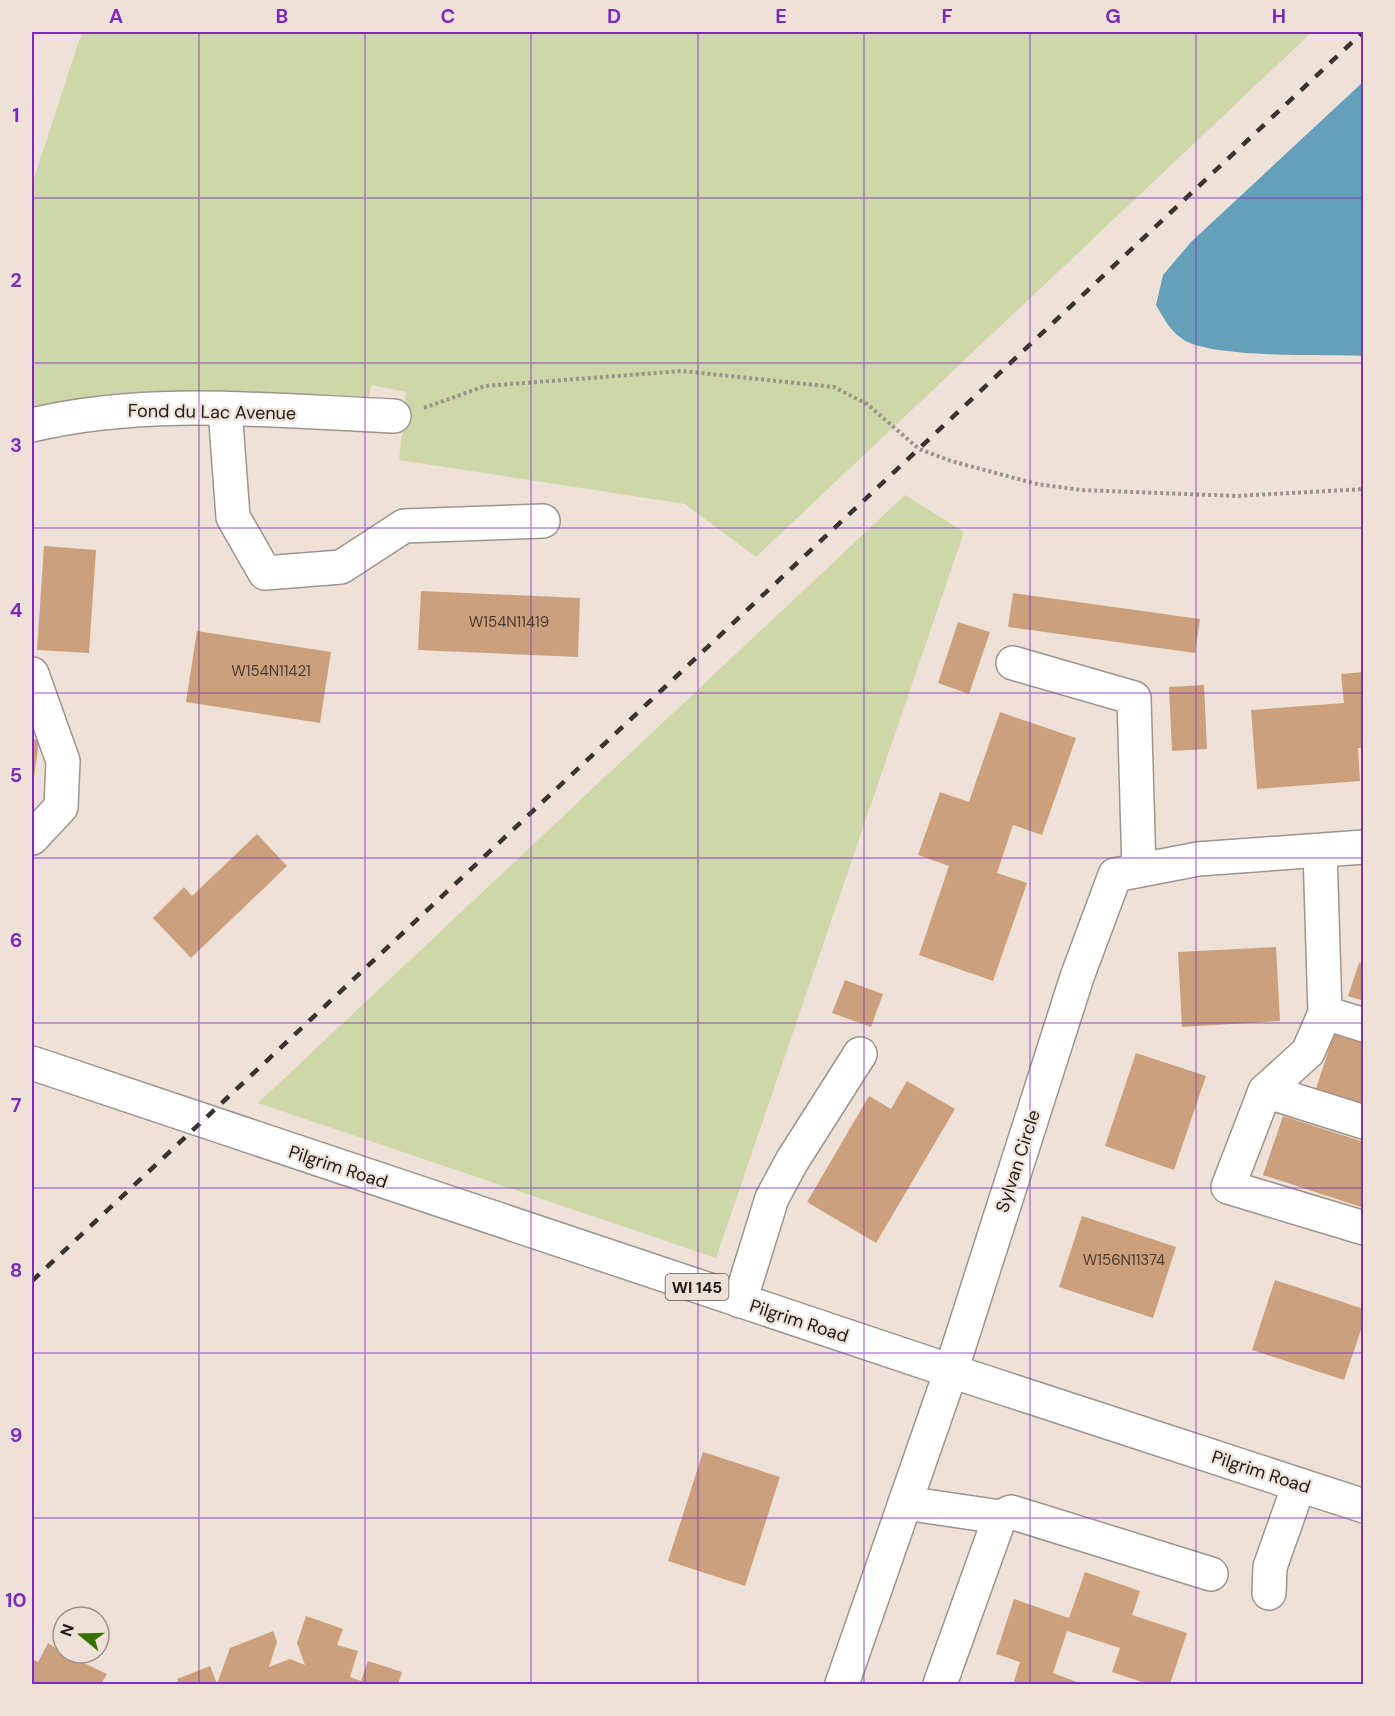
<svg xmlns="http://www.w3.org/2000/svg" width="1395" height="1716" font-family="'DM Sans',sans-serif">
<rect width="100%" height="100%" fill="#eee2d8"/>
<g fill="#cdd7a8">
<path d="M82,32h1230l-556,525 -71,-53 -286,-44 7,-68 -34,-7 -4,13 -13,5 -323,8v-227z"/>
<path d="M905,495l59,37 -248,726 -458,-155z"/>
</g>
<path fill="#659fb9" d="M1363,82v274c-38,-2 -155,3 -182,-18 -12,-9 -18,-21 -25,-33l7,-30 28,-33z"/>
<g fill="#cca07c">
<path d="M44,546l52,4 -7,103 -52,-3z"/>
<path d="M421,591l159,7 -2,59 -160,-7z"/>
<path d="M1013,593l187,26 -5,34 -187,-26z"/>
<path d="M958,622l32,10 -21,62 -31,-11z"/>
<path d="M197,631l134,21 -11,71 -134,-21z"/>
<path d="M1364,672v76h-6l2,33 -103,8 -6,-79 93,-7 -3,-29z"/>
<path d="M1204,685l3,64 -35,2 -3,-64z"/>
<path d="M1000,712l76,26 -34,97 -29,-10 -16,48 30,10 -34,98 -74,-26 30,-89 -31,-11 22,-63 29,10z"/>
<path d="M32,739l7,1 -6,45h-1z"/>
<path d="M257,834l30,32 -96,92 -38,-40 31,-31 8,9z"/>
<path d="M1276,947l4,74 -98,6 -4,-75z"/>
<path d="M1359,963l5,1v37l-16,-5z"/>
<path d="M845,980l38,14 -12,33 -39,-14z"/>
<path d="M1335,1030l29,9v66l-48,-16z"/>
<path d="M1136,1053l70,23 -32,94 -69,-24z"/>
<path d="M907,1081l48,28 -79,134 -69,-41 62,-106 22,13z"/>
<path d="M1283,1116l81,26v66l-101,-33z"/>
<path d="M1082,1216l94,31 -23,71 -94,-31z"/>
<path d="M1275,1280l89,29v12l-20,59 -92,-30z"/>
<path d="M703,1452l77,25 -35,109 -77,-25z"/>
<path d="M1085,1572l55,19 -8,24 55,18 -17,51h-22l-36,-12 8,-24 -53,-17 -14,42 24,9 -1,2h-63l7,-22 -24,-8 18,-55 55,19z"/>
<path d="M306,1616l37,13 -6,16 21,6 -8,26 11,4 7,-20 34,11 -4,12h-181l13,-36 43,-17 4,11 -8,25 21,-8 15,6 -8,-22z"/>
<path d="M48,1643l15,10 44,21 -6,10h-69v-25l6,3z"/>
<path d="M210,1666l7,18h-38l-2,-5z"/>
</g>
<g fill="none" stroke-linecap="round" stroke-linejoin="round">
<g stroke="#9f948b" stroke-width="36">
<g id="minor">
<path d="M225,409l8,108 32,56 76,-6 63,-41 139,-5"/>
<path d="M32,425c117,-28 242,-14 362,-9"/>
<path d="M1013,663l121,35 5,172"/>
<path d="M32,674l31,87 -2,46 -29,31"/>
<path d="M1320,851l5,162 -17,39 -43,39 -37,96 136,41"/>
<path d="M1325,1013l39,12"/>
<path d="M1265,1091l99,31"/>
<path d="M740,1301l32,-103 20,-37 68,-107"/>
<path d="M905,1503l95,14 11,-5 200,62"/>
<path d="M1269,1593l1,-26 29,-82"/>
<path d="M842,1684l109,-313 126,-394 38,-102 83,-16 166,-12"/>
<path d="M940,1684l60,-167"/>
</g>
</g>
<g stroke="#9f948b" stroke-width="36">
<path id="major" d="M32,1063l919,308 413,135"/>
</g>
<path stroke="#9c938c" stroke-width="4" stroke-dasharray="3 3" stroke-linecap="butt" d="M424,408l61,-22 197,-15 152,16 33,17 52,45 32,12 86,23 44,6 156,6 127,-7"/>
<use href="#minor" stroke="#fff" stroke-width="33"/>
<use href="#major" stroke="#fff" stroke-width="33"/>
<path stroke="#393430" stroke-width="4.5" stroke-dasharray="10 10" stroke-linecap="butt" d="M32,1281l1331,-1249"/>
</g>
<path fill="none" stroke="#7b2cbf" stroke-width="1.5" stroke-opacity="0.55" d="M199,32v1652M365,32v1652M531,32v1652M698,32v1652M864,32v1652M1030,32v1652M1196,32v1652M32,198h1332M32,363h1332M32,528h1332M32,693h1332M32,858h1332M32,1023h1332M32,1188h1332M32,1353h1332M32,1518h1332"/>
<g text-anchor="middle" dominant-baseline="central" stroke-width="4.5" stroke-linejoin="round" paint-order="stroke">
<g font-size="15" fill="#4b3c31">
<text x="509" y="622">W154N11419</text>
<text x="271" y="671">W154N11421</text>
<text x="1124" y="1260">W156N11374</text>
</g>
<rect fill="#eee2d8" stroke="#5e5752" stroke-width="1.5" x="665.5" y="1274" width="63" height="26" rx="4.5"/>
<g font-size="16" font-weight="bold" fill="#201b18">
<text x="697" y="1287">WI 145</text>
</g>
<g font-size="18" fill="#201b18" stroke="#eee2d8">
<text transform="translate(212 412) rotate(1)">Fond du Lac Avenue</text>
<text transform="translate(1018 1161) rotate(-72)">Sylvan Circle</text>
<text transform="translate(338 1167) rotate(18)">Pilgrim Road</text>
<text transform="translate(799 1321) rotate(18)">Pilgrim Road</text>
<text transform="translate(1261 1472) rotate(18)">Pilgrim Road</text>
</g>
</g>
<rect width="1395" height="1716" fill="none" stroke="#eee2d8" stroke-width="66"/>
<g transform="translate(81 1635) rotate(289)"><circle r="28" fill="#eee2d8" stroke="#9c928b" stroke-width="1.5"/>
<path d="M0-4.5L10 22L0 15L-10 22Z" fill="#377100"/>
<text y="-9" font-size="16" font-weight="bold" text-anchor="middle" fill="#201b18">N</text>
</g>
<rect x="33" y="33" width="1329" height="1650" fill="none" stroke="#7b2cbf" stroke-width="2"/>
<g font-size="20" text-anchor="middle" font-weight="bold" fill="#7b2cbf">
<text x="116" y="23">A</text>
<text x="282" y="23">B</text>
<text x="448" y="23">C</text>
<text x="614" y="23">D</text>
<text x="781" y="23">E</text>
<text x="947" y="23">F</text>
<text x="1113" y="23">G</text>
<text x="1279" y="23">H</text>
<text x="16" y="122">1</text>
<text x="16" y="287">2</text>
<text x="16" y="452">3</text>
<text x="16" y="617">4</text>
<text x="16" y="782">5</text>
<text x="16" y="947">6</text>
<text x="16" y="1112">7</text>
<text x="16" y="1277">8</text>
<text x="16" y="1442">9</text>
<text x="16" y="1607">10</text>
</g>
</svg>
